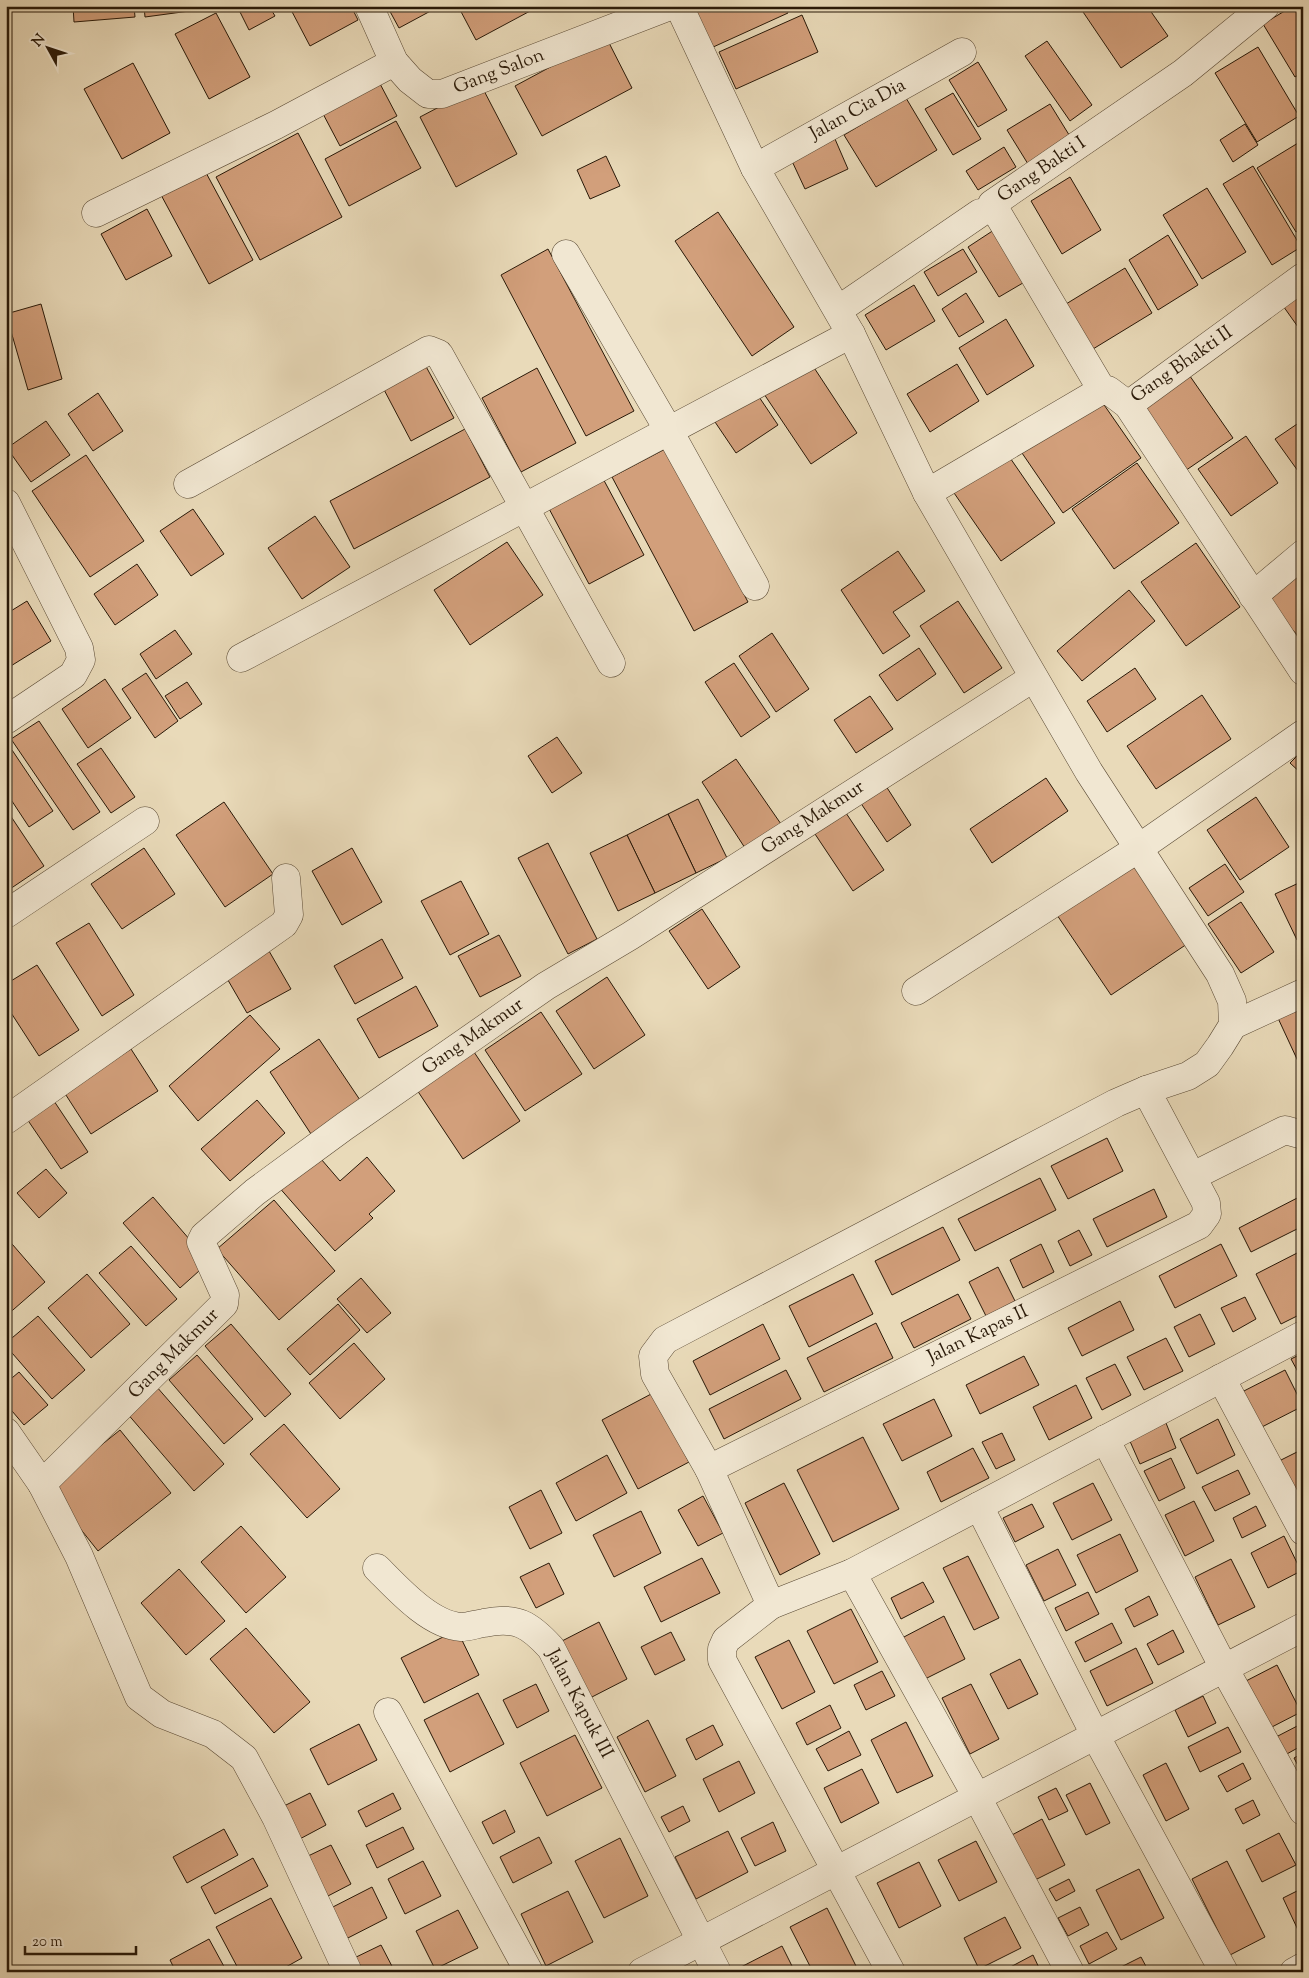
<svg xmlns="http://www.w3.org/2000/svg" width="1309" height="1978" font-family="'Sorts Mill Goudy',serif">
<rect width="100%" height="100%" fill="#e9dab9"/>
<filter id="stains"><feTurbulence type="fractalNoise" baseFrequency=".004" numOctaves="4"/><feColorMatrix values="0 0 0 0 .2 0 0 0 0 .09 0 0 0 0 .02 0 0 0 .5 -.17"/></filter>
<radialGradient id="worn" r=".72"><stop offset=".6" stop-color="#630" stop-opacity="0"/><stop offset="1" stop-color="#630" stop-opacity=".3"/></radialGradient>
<g fill="#d29f7b" stroke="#291908">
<path d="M73,6h61l1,11 -61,5z"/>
<path d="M144,6h52l1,4 -52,7z"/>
<path d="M237,6h32l6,10 -26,14z"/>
<path d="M289,6h62l7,14 -48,26z"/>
<path d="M387,6h50l1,1 -39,21z"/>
<path d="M458,6h73l1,4 -56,30z"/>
<path d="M691,6h94l3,7 -77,35z"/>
<path d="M1079,6h68l21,30 -47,32z"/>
<path d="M1293,6h10v66l-8,5 -32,-53z"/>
<path d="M216,13l34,64 -41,22 -34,-65z"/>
<path d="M802,15l16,37 -82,37 -17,-37z"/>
<path d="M606,37l26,51 -90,48 -27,-50z"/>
<path d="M1047,41l45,64 -22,16 -45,-65z"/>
<path d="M1258,47l41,69 -42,26 -42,-69z"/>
<path d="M978,62l29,48 -29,17 -29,-47z"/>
<path d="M133,63l37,70 -48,26 -38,-70z"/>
<path d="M378,80l19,36 -57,30 -19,-36z"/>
<path d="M481,85l36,69 -61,33 -36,-70z"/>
<path d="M953,93l28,46 -28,16 -28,-46z"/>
<path d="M906,98l31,52 -61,37 -32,-52z"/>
<path d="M1050,104l21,34 -43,26 -21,-34z"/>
<path d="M396,121l25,47 -72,38 -24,-47z"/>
<path d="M1245,124l13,21 -25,17 -13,-22z"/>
<path d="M298,133l44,84 -82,43 -44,-83z"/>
<path d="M835,139l13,30 -43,20 -14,-30z"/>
<path d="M1303,140v88l-7,4 -39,-64z"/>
<path d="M1004,147l12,20 -38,23 -12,-19z"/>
<path d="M606,156l14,30 -30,13 -13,-29z"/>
<path d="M1253,166l48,81 -29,18 -49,-81z"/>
<path d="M204,169l49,91 -44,24 -49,-91z"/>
<path d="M1070,177l31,53 -39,24 -31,-53z"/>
<path d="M1207,188l39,64 -44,27 -39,-64z"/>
<path d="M147,209l25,47 -46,24 -25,-46z"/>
<path d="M718,212l76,115 -42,29 -77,-115z"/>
<path d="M997,228l31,52 -29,17 -31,-50z"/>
<path d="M1168,235l30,50 -40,25 -29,-50z"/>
<path d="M548,249l86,162 -48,25 -85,-161z"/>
<path d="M963,249l14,23 -39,24 -14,-24z"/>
<path d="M1125,268l27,45 -59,36 -27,-45z"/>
<path d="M914,285l21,36 -49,29 -21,-35z"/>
<path d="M1303,288v46l-22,-31z"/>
<path d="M966,293l18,29 -25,15 -17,-28z"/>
<path d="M41,304l21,75 -34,11 -22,-76z"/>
<path d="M1006,319l28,47 -47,29 -28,-47z"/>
<path d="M809,360l48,73 -46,31 -49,-73z"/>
<path d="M423,361l31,57 -43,23 -30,-57z"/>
<path d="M957,364l22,37 -49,31 -23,-38z"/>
<path d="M537,368l39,75 -55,29 -39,-74z"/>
<path d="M1185,369l48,69 -51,35 -48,-69z"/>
<path d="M755,391l23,34 -42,28 -23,-34z"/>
<path d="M98,393l25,38 -30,20 -25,-37z"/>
<path d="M1100,399l41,59 -78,55 -41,-60z"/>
<path d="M1303,420v58l-28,-39z"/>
<path d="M46,421l24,34 -39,27 -24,-34z"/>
<path d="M465,429l25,48 -136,72 -24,-48z"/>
<path d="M1246,436l32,47 -47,33 -33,-47z"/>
<path d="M667,448l81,154 -54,29 -82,-154z"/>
<path d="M1006,452l49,71 -54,38 -49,-71z"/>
<path d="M86,455l58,86 -54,36 -58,-86z"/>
<path d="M1137,463l42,60 -65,46 -42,-60z"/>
<path d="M600,473l44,82 -55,29 -43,-81z"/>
<path d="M193,509l31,45 -33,22 -31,-45z"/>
<path d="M315,516l35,51 -48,32 -34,-51z"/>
<path d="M507,542l36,53 -73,50 -36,-55z"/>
<path d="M1196,543l44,64 -54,39 -45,-64z"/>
<path d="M898,551l27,40 -32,21 17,24 -27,18 -42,-64z"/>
<path d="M137,564l21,31 -43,30 -21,-31z"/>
<path d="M1303,569v72l-36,-38z"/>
<path d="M1129,590l26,31 -73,60 -25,-30z"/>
<path d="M27,601l24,40 -45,28v-55z"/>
<path d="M958,601l44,67 -38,25 -44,-67z"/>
<path d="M175,630l17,24 -36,25 -16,-25z"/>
<path d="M772,633l37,56 -33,23 -37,-56z"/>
<path d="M919,648l17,26 -39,27 -18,-26z"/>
<path d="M734,663l36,54 -29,20 -36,-55z"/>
<path d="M1135,668l21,31 -49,33 -20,-31z"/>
<path d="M146,673l32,48 -23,17 -33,-49z"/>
<path d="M105,679l26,39 -43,30 -26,-39z"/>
<path d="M187,682l15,22 -22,15 -15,-23z"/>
<path d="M1202,695l29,44 -75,50 -29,-43z"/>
<path d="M870,696l23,33 -37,24 -22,-33z"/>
<path d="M39,721l61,91 -27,18 -62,-91z"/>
<path d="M557,737l25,36 -30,20 -24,-37z"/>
<path d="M101,748l34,49 -24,16 -34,-49z"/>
<path d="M12,750l41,61 -24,16 -23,-35v-38z"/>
<path d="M1303,750v25l-13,-12z"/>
<path d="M736,759l45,65 -36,24 -43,-66z"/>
<path d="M1046,778l22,33 -76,52 -22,-34z"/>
<path d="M884,783l27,42 -24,17 -29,-43z"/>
<path d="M1256,797l33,50 -49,33 -33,-50z"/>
<path d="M698,799l29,59 -31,15 -28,-59z"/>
<path d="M224,802l49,72 -48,33 -49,-72z"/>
<path d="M840,804l44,66 -31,21 -44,-66z"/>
<path d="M6,809l38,57 -34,23 -4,-6z"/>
<path d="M668,814l28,59 -41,20 -28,-58z"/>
<path d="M627,835l28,58 -37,18 -28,-58z"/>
<path d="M548,843l49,96 -29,15 -50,-96z"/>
<path d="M144,848l31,46 -53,35 -31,-45z"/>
<path d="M352,848l30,54 -40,23 -30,-54z"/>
<path d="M1134,864l53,80 -76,51 -54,-80z"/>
<path d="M1225,864l19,28 -36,24 -19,-28z"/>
<path d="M461,881l28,53 -39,21 -29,-54z"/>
<path d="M1303,881v56l-6,3 -22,-46z"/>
<path d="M1241,902l33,50 -33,21 -33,-49z"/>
<path d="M702,909l38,58 -32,22 -39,-58z"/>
<path d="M89,923l45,72 -32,21 -46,-73z"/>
<path d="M499,935l22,41 -41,21 -22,-41z"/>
<path d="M382,939l21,39 -48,26 -21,-38z"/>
<path d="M269,951l22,38 -44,24 -22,-38z"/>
<path d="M37,965l42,65 -40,26 -33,-51v-21z"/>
<path d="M607,977l38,58 -51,34 -38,-58z"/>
<path d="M416,986l22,40 -59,32 -22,-39z"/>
<path d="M1303,1004v68l-26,-56z"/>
<path d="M541,1012l41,62 -57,37 -40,-61z"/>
<path d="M250,1015l30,34 -82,72 -29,-35z"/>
<path d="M319,1039l41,61 -49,34 -41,-62z"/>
<path d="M131,1049l27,42 -67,43 -27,-42z"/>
<path d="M472,1049l48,72 -57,38 -48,-72z"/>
<path d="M257,1100l28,33 -55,48 -29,-32z"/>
<path d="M54,1101l34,51 -27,17 -34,-50z"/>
<path d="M1107,1138l16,33 -55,28 -17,-33z"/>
<path d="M315,1152l25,29 27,-24 28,34 -26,23 4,4 -38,33 -58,-66z"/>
<path d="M46,1169l21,24 -28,25 -22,-25z"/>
<path d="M1040,1178l16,32 -81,41 -17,-32z"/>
<path d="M1154,1189l13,28 -60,30 -14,-28z"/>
<path d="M1303,1195v31l-52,26 -12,-24z"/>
<path d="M153,1197l56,65 -29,26 -57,-65z"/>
<path d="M274,1200l61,71 -56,49 -62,-71z"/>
<path d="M943,1227l17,33 -68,35 -17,-34z"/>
<path d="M1079,1230l13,25 -22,11 -12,-25z"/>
<path d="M6,1237l39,45 -39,34z"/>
<path d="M1041,1244l13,28 -31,16 -13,-28z"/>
<path d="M1221,1244l16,32 -62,32 -16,-32z"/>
<path d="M131,1246l46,53 -31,27 -47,-53z"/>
<path d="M1303,1250v63l-22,11 -25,-50z"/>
<path d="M998,1267l17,34 -29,15 -17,-34z"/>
<path d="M87,1274l43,50 -39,34 -43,-50z"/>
<path d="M853,1274l20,40 -64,33 -20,-41z"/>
<path d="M361,1278l30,35 -24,20 -30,-34z"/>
<path d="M958,1294l13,25 -57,29 -13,-25z"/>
<path d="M1245,1297l11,22 -23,13 -12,-24z"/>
<path d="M1120,1301l14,29 -52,26 -14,-28z"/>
<path d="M338,1304l22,26 -50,45 -23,-26z"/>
<path d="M1200,1314l15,30 -26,13 -15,-30z"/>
<path d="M38,1316l47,54 -33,29 -46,-53v-3z"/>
<path d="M876,1323l17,35 -69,34 -17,-34z"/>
<path d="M231,1324l60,70 -26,23 -60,-71z"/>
<path d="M763,1324l17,35 -70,36 -17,-34z"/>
<path d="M1166,1338l17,33 -39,19 -17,-33z"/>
<path d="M354,1343l31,36 -45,40 -31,-36z"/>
<path d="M1303,1353v28l-12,-22z"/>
<path d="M197,1355l56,64 -29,25 -55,-64z"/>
<path d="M1024,1356l15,29 -59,29 -14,-29z"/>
<path d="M1115,1364l16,31 -29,15 -16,-32z"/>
<path d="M786,1370l15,29 -77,40 -15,-30z"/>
<path d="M1285,1370l18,36 -47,24 -18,-36z"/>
<path d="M19,1372l29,33 -24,20 -18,-21v-21z"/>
<path d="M1076,1385l16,33 -43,22 -16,-33z"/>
<path d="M156,1386l68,78 -30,27 -68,-79z"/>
<path d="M653,1393l36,69 -51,27 -36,-69z"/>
<path d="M934,1399l18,37 -50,25 -19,-37z"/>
<path d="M1218,1419l17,36 -38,19 -17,-35z"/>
<path d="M1166,1423l10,25 -36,16 -11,-25z"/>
<path d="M284,1424l56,65 -33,29 -57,-64z"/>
<path d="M120,1430l51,63 -73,58 -50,-63z"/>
<path d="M1002,1433l13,27 -19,9 -14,-27z"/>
<path d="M863,1437l36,72 -66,33 -36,-72z"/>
<path d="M973,1448l16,30 -48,24 -14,-30z"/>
<path d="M1303,1449v64l-26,-51z"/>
<path d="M607,1455l20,38 -51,28 -20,-38z"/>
<path d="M1171,1458l14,30 -26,13 -15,-30z"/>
<path d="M1238,1470l12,24 -35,17 -13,-24z"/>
<path d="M784,1483l36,71 -40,21 -35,-72z"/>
<path d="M1093,1483l19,37 -40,20 -19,-37z"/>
<path d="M541,1490l21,43 -32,16 -21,-42z"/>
<path d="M703,1496l20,37 -25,13 -20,-36z"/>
<path d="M1194,1501l20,40 -29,15 -20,-41z"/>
<path d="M1032,1504l12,23 -29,15 -12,-24z"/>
<path d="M1256,1506l10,20 -24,12 -9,-20z"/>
<path d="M641,1511l20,42 -47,24 -21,-42z"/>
<path d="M241,1526l45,51 -40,36 -45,-51z"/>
<path d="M1120,1534l18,37 -42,22 -19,-38z"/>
<path d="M1284,1536l17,35 -33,17 -17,-35z"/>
<path d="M1058,1549l18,36 -32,16 -18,-36z"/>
<path d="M968,1556l31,62 -25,12 -31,-62z"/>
<path d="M702,1558l18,35 -59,29 -17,-35z"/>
<path d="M1231,1559l24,48 -37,18 -23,-48z"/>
<path d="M549,1563l15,31 -28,14 -16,-31z"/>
<path d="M179,1569l46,52 -39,34 -45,-52z"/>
<path d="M923,1582l11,20 -33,17 -10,-21z"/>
<path d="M1088,1592l11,22 -33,17 -11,-23z"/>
<path d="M1149,1596l9,19 -24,12 -9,-18z"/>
<path d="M851,1609l27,53 -44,22 -27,-53z"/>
<path d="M944,1616l21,43 -42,21 -21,-42z"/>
<path d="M599,1622l28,57 -37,19 -28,-57z"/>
<path d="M1112,1623l10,20 -37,19 -10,-20z"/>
<path d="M246,1628l64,74 -36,31 -64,-74z"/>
<path d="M457,1630l22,45 -55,28 -23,-45z"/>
<path d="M1173,1630l11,22 -26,13 -11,-21z"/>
<path d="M671,1632l14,28 -30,15 -14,-28z"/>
<path d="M789,1640l26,52 -33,17 -27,-52z"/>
<path d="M1136,1648l17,35 -46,23 -17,-35z"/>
<path d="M1020,1659l18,35 -30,15 -18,-35z"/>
<path d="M1277,1665l24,47 -33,17 -24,-47z"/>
<path d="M882,1671l13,25 -29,14 -12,-25z"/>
<path d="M536,1684l13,27 -32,17 -14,-28z"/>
<path d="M971,1684l28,55 -29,15 -28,-56z"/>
<path d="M478,1693l26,51 -54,28 -26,-52z"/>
<path d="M1203,1696l13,27 -28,14 -13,-27z"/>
<path d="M830,1705l11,23 -34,17 -11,-22z"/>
<path d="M648,1720l28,56 -31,16 -28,-55z"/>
<path d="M906,1722l27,54 -36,17 -26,-53z"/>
<path d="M1303,1723v22l-18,10 -9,-18z"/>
<path d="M359,1724l18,36 -49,25 -18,-36z"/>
<path d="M713,1725l10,20 -27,15 -10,-21z"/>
<path d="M1228,1727l13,25 -41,20 -12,-25z"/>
<path d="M849,1731l12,24 -33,16 -12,-22z"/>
<path d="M575,1735l27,53 -55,28 -27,-53z"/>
<path d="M1303,1753v22l-9,-17z"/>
<path d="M739,1761l16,32 -36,19 -16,-33z"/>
<path d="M1166,1763l23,46 -23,12 -23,-46z"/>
<path d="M1243,1763l8,16 -24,13 -9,-16z"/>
<path d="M862,1769l17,34 -38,20 -17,-35z"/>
<path d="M1090,1783l20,40 -24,12 -20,-40z"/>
<path d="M1056,1788l12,23 -19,9 -11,-23z"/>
<path d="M310,1793l16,32 -30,16 -16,-33z"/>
<path d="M393,1793l8,16 -35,18 -8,-16z"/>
<path d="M1253,1800l7,15 -17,9 -8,-15z"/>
<path d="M683,1806l7,15 -21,11 -8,-15z"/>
<path d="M505,1810l10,22 -22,12 -11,-22z"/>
<path d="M1042,1819l23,46 -32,16 -23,-45z"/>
<path d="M773,1822l13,29 -31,15 -14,-28z"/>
<path d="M403,1827l11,22 -37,19 -11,-23z"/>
<path d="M224,1829l14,26 -51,28 -14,-26z"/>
<path d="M728,1831l20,41 -52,27 -21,-42z"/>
<path d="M1279,1833l17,32 -34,17 -16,-32z"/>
<path d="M539,1837l13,26 -39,20 -13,-26z"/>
<path d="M620,1838l28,58 -44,22 -29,-57z"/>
<path d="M976,1841l21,41 -38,19 -21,-41z"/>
<path d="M331,1845l20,39 -25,13 -20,-40z"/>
<path d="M253,1858l15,28 -53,28 -14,-27z"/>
<path d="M423,1861l18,35 -36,18 -17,-35z"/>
<path d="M1227,1861l38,76 -35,18 -38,-76z"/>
<path d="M919,1862l22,44 -42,22 -22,-45z"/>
<path d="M1139,1869l25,49 -43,22 -25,-50z"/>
<path d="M1069,1879l6,12 -19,10 -7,-12z"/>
<path d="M372,1887l15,31 -45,23 -15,-31z"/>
<path d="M1303,1888v39l-5,3 -15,-32z"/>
<path d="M568,1891l25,51 -47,24 -25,-52z"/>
<path d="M271,1898l31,60 -25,14h-37l-24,-45z"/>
<path d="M1080,1907l9,18 -21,11 -10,-18z"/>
<path d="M827,1908l30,60 -7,4h-37l-23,-45z"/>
<path d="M458,1910l20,38 -43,21 -19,-38z"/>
<path d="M1005,1917l16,31 -42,21 -15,-31z"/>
<path d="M1107,1932l10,17 -28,15 -9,-18z"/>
<path d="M209,1939l18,33h-51l-6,-12z"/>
<path d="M381,1945l14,27h-42l-5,-11z"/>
<path d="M782,1946l13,26h-52l-2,-5z"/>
<path d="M1033,1955l8,17h-40z"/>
<path d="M1141,1957l8,15h-38z"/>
</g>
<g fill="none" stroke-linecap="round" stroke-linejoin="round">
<g stroke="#594934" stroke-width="29">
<g id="minor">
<path d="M369,6l25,56 16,18 18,14h14l228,-88"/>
<path d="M679,6l76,162 96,166 76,159 162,279 131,202 12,27 1,24 -13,21 -13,18 -19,12 -42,14 60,113 1,11 -8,11 -490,244"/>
<path d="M755,168l207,-116"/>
<path d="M96,213l180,-88 118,-63"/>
<path d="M566,254l103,177 86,155"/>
<path d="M838,310l142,-97"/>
<path d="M1102,390l-110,-186 191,-131 82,-67"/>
<path d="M1128,405l175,-128"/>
<path d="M188,484l241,-134 10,4 172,309"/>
<path d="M927,493l175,-103h6l20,15 175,266"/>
<path d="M6,503l73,145 2,12 -8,15 -67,45"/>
<path d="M1253,596l50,-42"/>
<path d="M241,658l610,-324"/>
<path d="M6,914l139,-93"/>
<path d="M916,991l223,-143 164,-114"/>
<path d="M1233,1025l70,-32"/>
<path d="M6,1120l278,-196 5,-9 -3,-37"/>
<path d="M1193,1176l92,-46 18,5"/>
<path d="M1221,1378l82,153"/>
<path d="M6,1432l36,52 37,72 60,141 23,17 51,20 31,24 32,59 72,155"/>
<path d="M1105,1439l119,229 79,143"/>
<path d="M42,1484l182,-180 1,-9 -24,-53 3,-6 51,-44 90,-66 201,-140 84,-50 403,-258"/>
<path d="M979,1506l116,229 129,237"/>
<path d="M377,1568c21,21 53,57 84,59 7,0 16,-3 23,-4 33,-7 46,2 67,25l166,324"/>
<path d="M852,1573l125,224 93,175"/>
<path d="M771,1605l-62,-136 -54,-95 -2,-18 12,-16 451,-237 30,-13"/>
<path d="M388,1712l141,260"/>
<path d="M642,1972l661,-345"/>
<path d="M891,1972l-169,-312v-11l4,-9 45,-35 81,-32 451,-238"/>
<path d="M1294,1972l9,-5"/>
</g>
</g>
<use href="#minor" stroke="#f1e7d2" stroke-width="28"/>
</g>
<g text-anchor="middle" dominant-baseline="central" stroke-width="5" stroke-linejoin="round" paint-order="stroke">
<g font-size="19" fill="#291908" stroke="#f1e7d2">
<text transform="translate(499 72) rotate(-21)">Gang Salon</text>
<text transform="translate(858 110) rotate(-29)">Jalan Cia Dia</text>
<text transform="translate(1042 170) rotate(-34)">Gang Bakti I</text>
<text transform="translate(1182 365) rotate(-35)">Gang Bhakti II</text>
<text transform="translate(813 818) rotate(-33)">Gang Makmur</text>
<text transform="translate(473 1037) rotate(-35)">Gang Makmur</text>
<text transform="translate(978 1335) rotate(-26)">Jalan Kapas II</text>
<text transform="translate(174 1354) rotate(-45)">Gang Makmur</text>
<text transform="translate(579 1704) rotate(62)">Jalan Kapuk III</text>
</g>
</g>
<rect width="1309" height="1978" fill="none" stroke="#e9dab9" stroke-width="25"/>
<rect x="8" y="8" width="1294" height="1963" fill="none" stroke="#291908" stroke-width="2.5"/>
<rect x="12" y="12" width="1284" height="1953" fill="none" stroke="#291908"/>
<g transform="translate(48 48) rotate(310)" stroke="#f1e7d2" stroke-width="4" paint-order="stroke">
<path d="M0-4L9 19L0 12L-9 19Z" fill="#291908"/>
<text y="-8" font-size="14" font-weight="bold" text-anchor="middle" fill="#291908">N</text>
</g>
<path d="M25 1946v8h111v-8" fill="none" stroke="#291908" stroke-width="2.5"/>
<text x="32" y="1946" font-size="15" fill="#291908" stroke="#f1e7d2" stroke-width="4" paint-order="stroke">20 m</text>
<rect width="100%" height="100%" filter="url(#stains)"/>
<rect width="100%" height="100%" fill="url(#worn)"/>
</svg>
